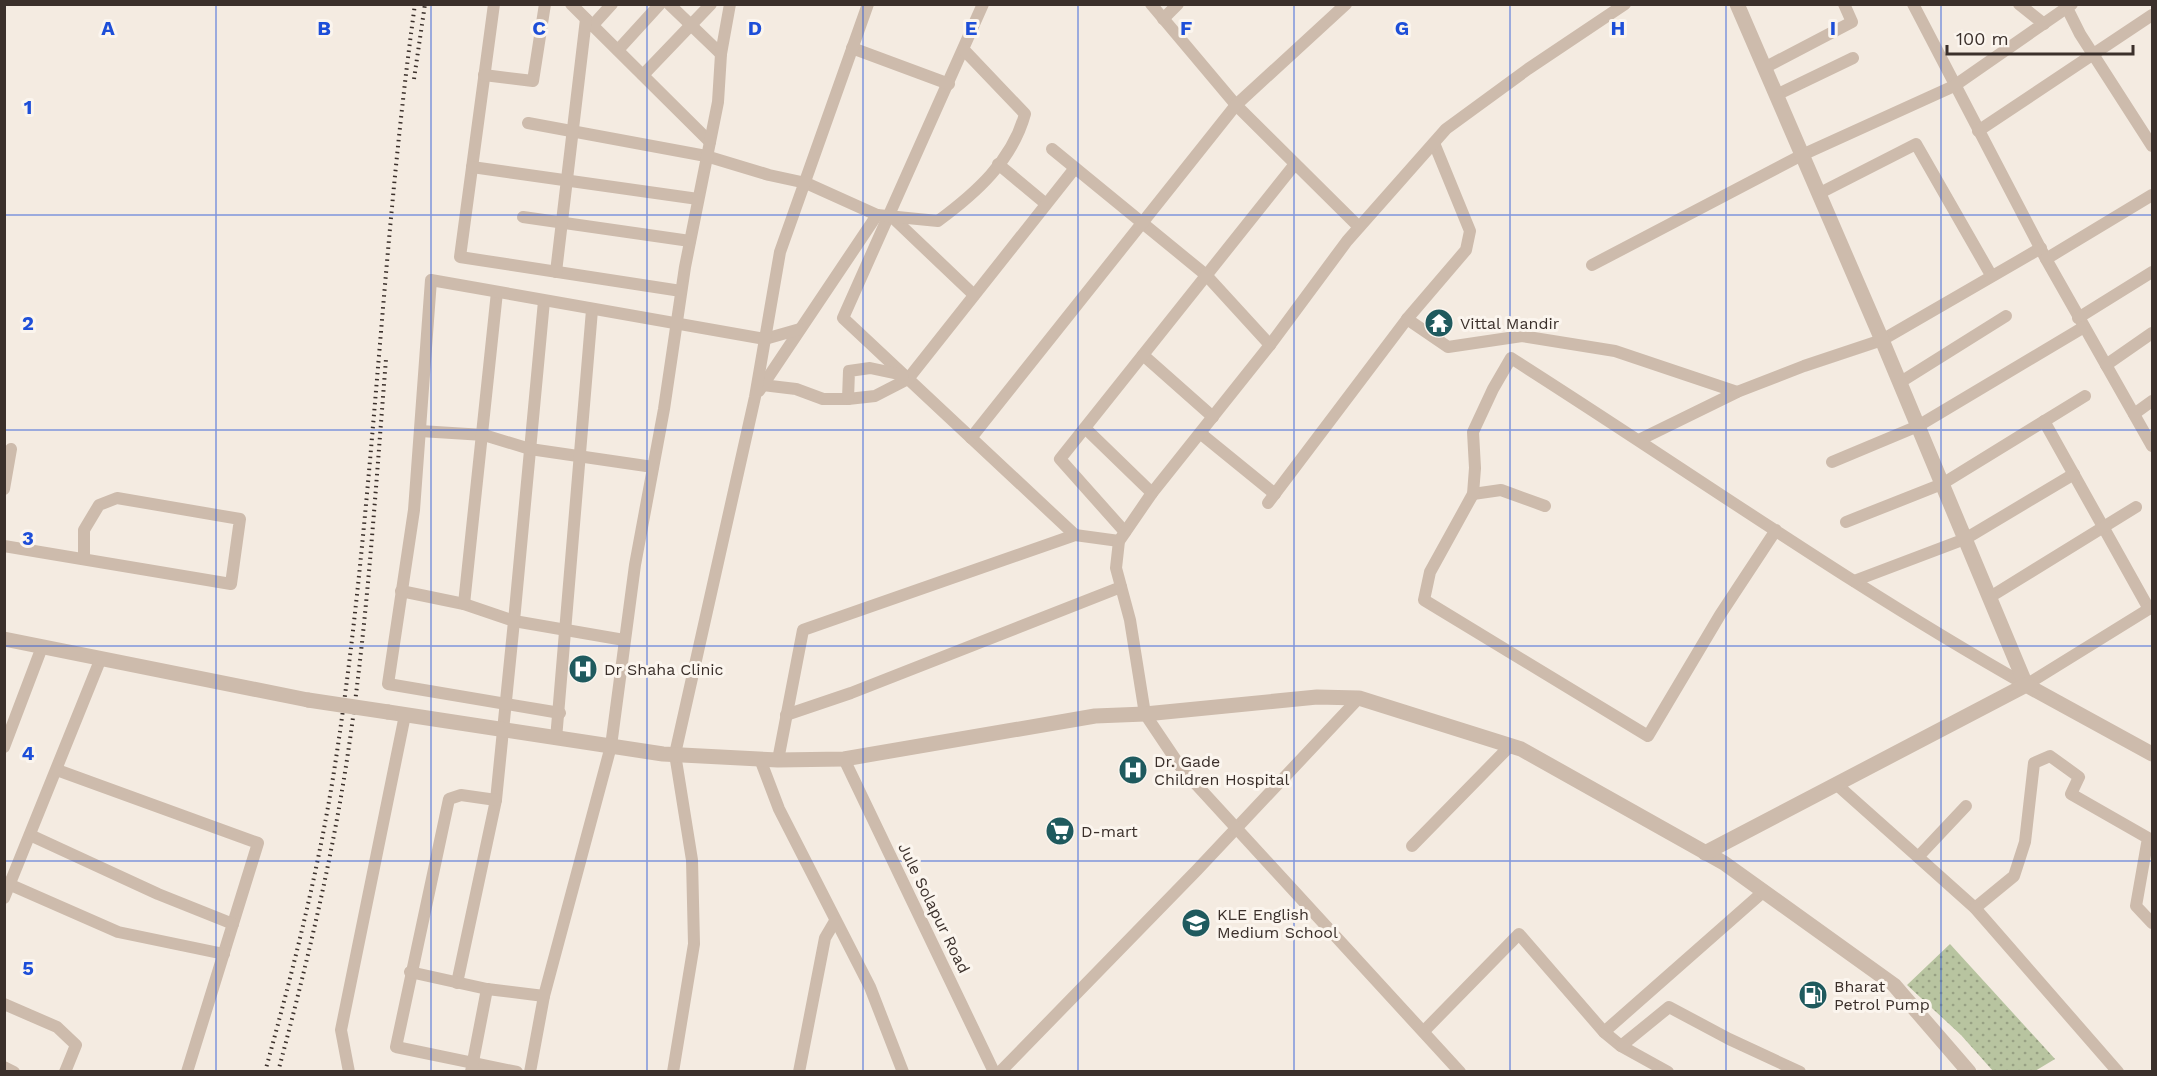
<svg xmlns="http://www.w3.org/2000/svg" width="2157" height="1076" font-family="'Work Sans',sans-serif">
<defs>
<pattern id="garden-dots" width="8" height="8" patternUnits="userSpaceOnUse" patternTransform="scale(1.5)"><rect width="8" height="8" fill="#b8c4a0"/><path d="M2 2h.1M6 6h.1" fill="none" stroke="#97a083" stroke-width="1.8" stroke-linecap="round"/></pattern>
</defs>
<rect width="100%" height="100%" fill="#f4ebe1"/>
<path fill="url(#garden-dots)" d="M1950,944l105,115 -20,12h-42l-32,-36 -54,-50z"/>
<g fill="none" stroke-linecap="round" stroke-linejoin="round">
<g stroke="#cdbbac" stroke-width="12">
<path d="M494,4l-34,253 221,34"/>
<path d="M571,4l139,138"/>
<path d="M669,4l52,50"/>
<path d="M983,4l-140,314 232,217"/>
<path d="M1151,4l85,101 123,122"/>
<path d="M1913,4l133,255 106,187"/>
<path d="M2019,4l25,20"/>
<path d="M2065,4l15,30 72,112"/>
<path d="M1163,19l15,-15"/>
<path d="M592,26l20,-22"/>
<path d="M852,48l97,36"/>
<path d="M618,50l42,-46"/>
<path d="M1764,68l88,-46 -8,-18"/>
<path d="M484,75l49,6 12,-77"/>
<path d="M643,75l68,-71"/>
<path d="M1776,95l77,-37"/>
<path d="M528,123l178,33 63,19 37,8 71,32"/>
<path d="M1978,131l174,-116"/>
<path d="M1052,149l154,126 64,70"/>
<path d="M998,164l48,40"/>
<path d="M472,167l226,32"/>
<path d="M1818,194l98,-50 75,131"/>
<path d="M891,216l83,79"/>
<path d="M523,217l167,24"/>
<path d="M2046,259l106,-64"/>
<path d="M1592,265l210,-110 152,-69 118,-82"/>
<path d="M556,272l30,-253"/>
<path d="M544,301l-30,320 110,19"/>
<path d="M2078,318l74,-46"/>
<path d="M1407,319l41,28 74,-11 93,15 122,41"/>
<path d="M1143,355l70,62"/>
<path d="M2106,365l46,-32"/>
<path d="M1899,383l107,-67"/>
<path d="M762,385l34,4 27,10h25l27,-3 33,-17 167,-211"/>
<path d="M759,391l118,-176 61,6c38,-28 74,-60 87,-107l-61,-64"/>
<path d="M848,399l1,-28 21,-3 33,7"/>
<path d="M2134,414l18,-13"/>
<path d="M2044,421l105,188"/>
<path d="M1085,428l67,65"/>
<path d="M420,431l64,4 46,14 123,18"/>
<path d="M1200,433l75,61"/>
<path d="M971,438l265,-333 110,-101"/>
<path d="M1639,440l98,-48 67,-26 78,-26 159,-92"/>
<path d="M1832,462l86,-36 166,-99"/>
<path d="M4,489l7,-40"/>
<path d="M1473,494l28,-4 44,16"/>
<path d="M1268,503l139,-184 59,-69 4,-19 -36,-88"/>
<path d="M1846,522l96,-38 143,-88"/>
<path d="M1776,530l-56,85 -72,121 -224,-136 6,-28 43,-78 2,-26 -2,-36 20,-43 18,-31c172,109 338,227 515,327l126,-78"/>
<path d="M1125,532l-65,-73 235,-295"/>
<path d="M4,546l227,38 9,-65 -123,-21 -18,7 -15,25v29"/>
<path d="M1854,581l111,-42 109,-65"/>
<path d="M401,591l63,13 50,17 -18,179 -39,183"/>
<path d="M1990,597l146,-90"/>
<path d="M464,604l33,-312"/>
<path d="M560,713l-172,-29 26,-174 17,-230 334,59 35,-10"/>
<path d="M786,715l65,-22 270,-106"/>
<path d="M556,739l36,-429"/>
<path d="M4,747l38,-100"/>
<path d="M760,759l19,50 91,178 33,85"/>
<path d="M844,759l150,313"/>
<path d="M778,760l25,-130 272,-95 44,6"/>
<path d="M57,770l201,73 -71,229"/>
<path d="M1836,784l82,73 48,-51"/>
<path d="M496,800l-35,-5 -12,4 -53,248 121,25"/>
<path d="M30,835l128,59 75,30"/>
<path d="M1412,846l97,-99"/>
<path d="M1918,857l57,51 143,164"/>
<path d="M4,882l114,50 106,22"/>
<path d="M4,898l97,-240"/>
<path d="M1975,908l39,-32 11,-34 9,-79 16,-7 29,21 -8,17 77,44 -12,68 16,17"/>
<path d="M410,972l77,17 57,7"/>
<path d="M4,1004l53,23 19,18 -11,27"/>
<path d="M1424,1031l95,-97 85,98 17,14 47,26"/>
<path d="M1604,1032l159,-140"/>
<path d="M1621,1046l48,-39 60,32 71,33"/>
<path d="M4,1067l10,5"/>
<path d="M349,1072l-8,-42 64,-315"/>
<path d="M471,1072l16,-83"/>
<path d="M530,1072l14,-76 67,-250 24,-181 29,-156 21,-142 33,-165 3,-48 9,-50"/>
<path d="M673,1072l21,-128 -2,-84 -17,-106 80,-357 25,-145 88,-248"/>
<path d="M799,1072l26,-134 10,-17"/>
<path d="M1000,1072l197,-202 162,-172"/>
<path d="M1460,1072l-278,-303 -37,-55 -15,-94 -14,-52 3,-27 33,-48 118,-148 77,-104 99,-112 82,-60 97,-65"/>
</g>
<g stroke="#cdbbac" stroke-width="15">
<path d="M1737,4l145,336 144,345"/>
<path d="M4,639l304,61"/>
<path d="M388,712l275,42 115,6 66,-1 251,-43 50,-2 172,-17 42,1 162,51 203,114 170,122 75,87"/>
<path d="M1705,853l321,-168 126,69"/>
</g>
<g stroke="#3b302b" stroke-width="4" stroke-dasharray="1.5 4.5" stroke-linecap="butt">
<path d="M414,79l11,-75"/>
<path d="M265,1072c28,-102 54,-203 70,-307 39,-252 45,-508 80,-761"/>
<path d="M278,1072c27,-101 52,-203 68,-306 21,-135 29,-271 40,-407"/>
</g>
<path stroke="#cdbbac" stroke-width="15" d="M308,700l80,12"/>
</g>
<path fill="none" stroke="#1d4ed8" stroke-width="1.5" stroke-opacity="0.55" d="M216,4v1068M431,4v1068M647,4v1068M863,4v1068M1078,4v1068M1294,4v1068M1510,4v1068M1726,4v1068M1941,4v1068M4,215h2148M4,430h2148M4,646h2148M4,861h2148"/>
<defs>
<g id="temple-disc" transform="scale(1.5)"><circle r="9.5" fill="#1f5a5e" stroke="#fbf5ee"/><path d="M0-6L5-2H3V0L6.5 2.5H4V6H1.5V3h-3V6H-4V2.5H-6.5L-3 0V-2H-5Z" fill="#fff"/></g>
<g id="hospital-disc" transform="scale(1.5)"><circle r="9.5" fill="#1f5a5e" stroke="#fbf5ee"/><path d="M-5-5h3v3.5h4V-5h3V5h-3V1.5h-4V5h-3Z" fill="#fff"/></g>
<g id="supermarket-disc" transform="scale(1.5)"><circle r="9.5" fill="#1f5a5e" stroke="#fbf5ee"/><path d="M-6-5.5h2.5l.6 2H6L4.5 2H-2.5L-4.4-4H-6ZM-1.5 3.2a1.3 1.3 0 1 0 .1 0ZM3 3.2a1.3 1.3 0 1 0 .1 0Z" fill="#fff"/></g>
<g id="university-disc" transform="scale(1.5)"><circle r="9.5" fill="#1f5a5e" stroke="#fbf5ee"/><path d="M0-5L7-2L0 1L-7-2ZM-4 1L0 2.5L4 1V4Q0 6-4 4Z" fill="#fff"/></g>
<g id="fuel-disc" transform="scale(1.5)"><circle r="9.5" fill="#1f5a5e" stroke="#fbf5ee"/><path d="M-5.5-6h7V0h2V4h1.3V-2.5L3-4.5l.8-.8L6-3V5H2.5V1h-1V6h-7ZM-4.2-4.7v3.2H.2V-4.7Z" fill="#fff"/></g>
</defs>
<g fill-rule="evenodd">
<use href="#temple-disc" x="1439" y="323"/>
<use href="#hospital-disc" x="583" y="669"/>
<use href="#hospital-disc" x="1133" y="770"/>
<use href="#supermarket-disc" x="1060" y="831"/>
<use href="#university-disc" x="1196" y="923"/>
<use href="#fuel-disc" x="1813" y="995"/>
</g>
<g text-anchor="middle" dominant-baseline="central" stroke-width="6" stroke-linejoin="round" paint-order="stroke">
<g font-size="16" fill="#3b302b" stroke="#fbf5ee" text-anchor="start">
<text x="1460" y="323">Vittal Mandir</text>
<text x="604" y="669">Dr Shaha Clinic</text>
<text x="1154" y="761">Dr. Gade<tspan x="1154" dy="18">Children Hospital</tspan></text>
<text x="1081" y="831">D-mart</text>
<text x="1217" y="914">KLE English<tspan x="1217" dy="18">Medium School</tspan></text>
<text x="1834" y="986">Bharat<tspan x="1834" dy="18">Petrol Pump</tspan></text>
</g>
<g font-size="16" fill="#3b302b" stroke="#fbf5ee">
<text transform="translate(934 908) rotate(64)">Jule Solapur Road</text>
</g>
</g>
<g font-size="20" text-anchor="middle" font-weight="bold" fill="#1d4ed8" stroke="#fbf5ee" stroke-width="6" stroke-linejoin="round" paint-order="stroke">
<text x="108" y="35">A</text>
<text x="324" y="35">B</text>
<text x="539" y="35">C</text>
<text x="755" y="35">D</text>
<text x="971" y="35">E</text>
<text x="1186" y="35">F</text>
<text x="1402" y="35">G</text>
<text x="1618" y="35">H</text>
<text x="1833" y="35">I</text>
<text x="28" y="114">1</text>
<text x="28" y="330">2</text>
<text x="28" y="545">3</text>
<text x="28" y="760">4</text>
<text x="28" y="975">5</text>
</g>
<rect width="2157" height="1076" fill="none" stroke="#3b302b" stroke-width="12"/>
<path d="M1947 45v9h186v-9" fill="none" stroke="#3b302b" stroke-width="3"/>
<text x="1956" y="45" font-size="18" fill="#3b302b" stroke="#fbf5ee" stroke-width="4.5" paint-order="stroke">100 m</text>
</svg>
